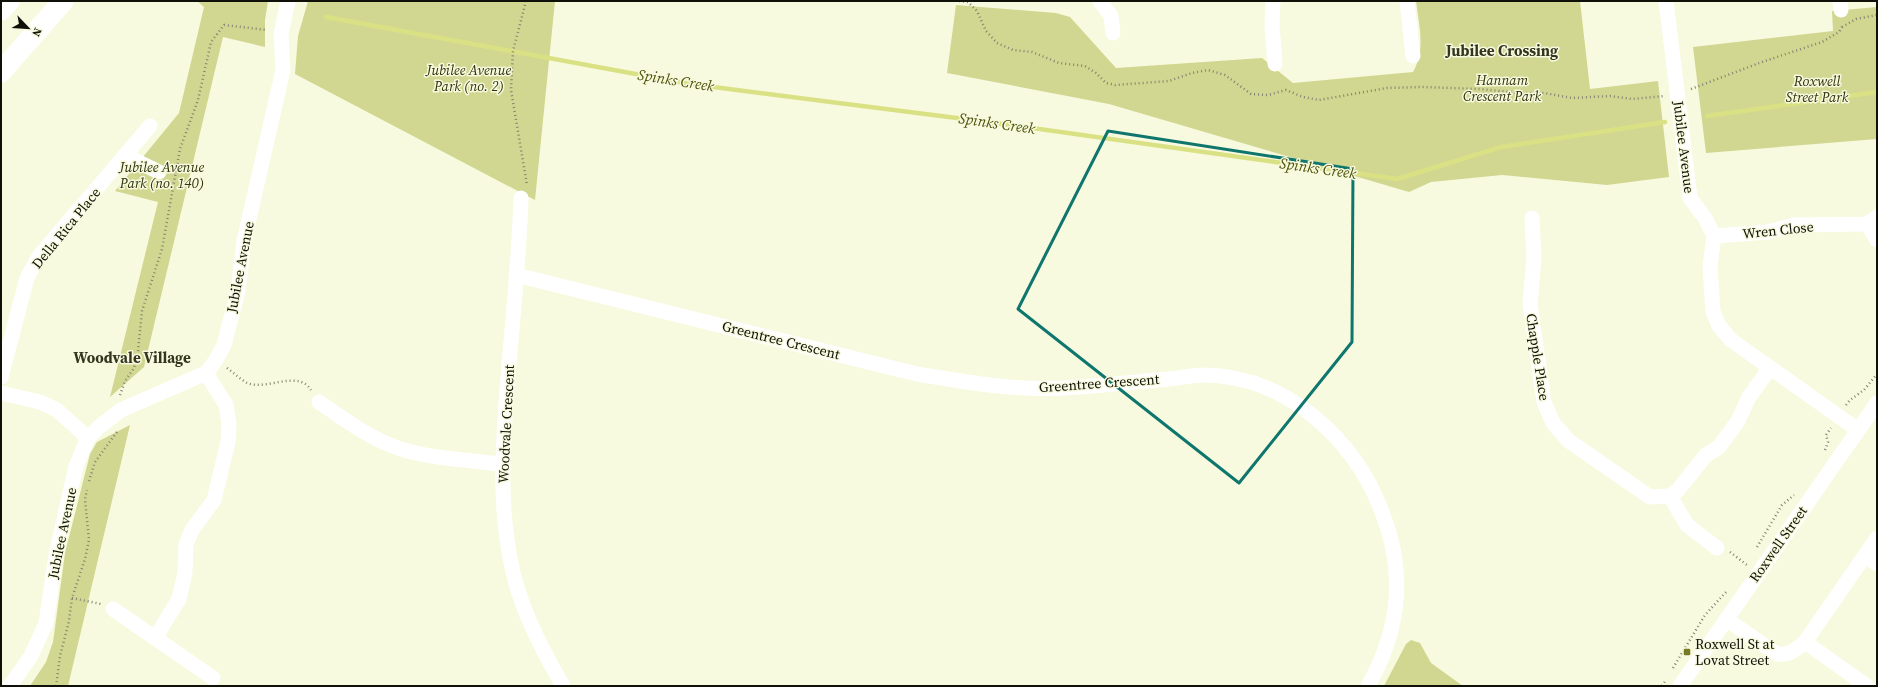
<svg xmlns="http://www.w3.org/2000/svg" width="1878" height="687" font-family="'Source Serif 4',serif">
<rect width="100%" height="100%" fill="#f7fade"/>
<g fill="#d1d790">
<path d="M197,1h71l-3,19v27l-42,-10 -79,330 -34,30 48,-195 -43,-11 64,-78 25,-106z"/>
<path d="M308,1h247l-20,199 -240,-126 3,-38z"/>
<path d="M1416,1h164l10,88 68,-8 11,96 -62,8 -105,-10 -71,7 -22,10 -300,-88 -162,-31 9,-68 100,8 14,4 46,51 146,-10 31,25 120,-11c13,-23 6,-46 3,-71z"/>
<path d="M1877,7v132l-171,14 -13,-106 140,-16 -1,-20z"/>
<path d="M130,425l-62,261h-38l16,-24 7,-20 12,-89 25,-99 7,-12z"/>
<path d="M1411,640l9,3 11,20 32,23h-79l22,-42z"/>
</g>
<g fill="none" stroke-linecap="round" stroke-linejoin="round">
<g stroke="#dae184" stroke-width="4.5">
<path d="M326,17l364,67 306,39 401,56 104,-32 164,-25"/>
<path d="M1707,116l170,-24"/>
</g>
<g stroke="#818370" stroke-width="2.5" stroke-dasharray="1 3" stroke-linecap="butt">
<path d="M526,1l-13,50 -2,39 16,95"/>
<path d="M959,1l9,1 9,9 9,20 11,12 16,7 19,2 27,11 26,3 11,7 10,10 9,2 54,-4 23,-8 16,-3 17,5 26,19 17,1 18,-5 17,7 16,3 68,-12 36,-1 56,2 43,4h22l28,5 38,-2 22,3 33,-3"/>
<path d="M1842,27l14,-8 21,-4"/>
<path d="M1691,89l71,-27 60,-20 17,-10 3,-5"/>
<path d="M227,368c7,5 13,11 20,15 20,8 51,-14 64,7"/>
<path d="M120,395l5,-14 9,-13 4,-17 4,-40 20,-62 18,-100 18,-49 13,-58 13,-17 43,5"/>
<path d="M1846,405l4,-5 14,-10 13,-16"/>
<path d="M1825,450l3,-8 -2,-7 5,-7"/>
<path d="M89,481l6,-19 22,-30"/>
<path d="M1757,547l25,-42 12,-10"/>
<path d="M1730,552l17,13"/>
<path d="M72,598l29,6"/>
<path d="M1673,668l32,-53 22,-24"/>
<path d="M56,686l4,-30 9,-35 3,-23 13,-39 4,-19 -4,-41 2,-9"/>
<path d="M1662,686l4,-6"/>
</g>
<g stroke="#fff" stroke-width="15">
<path d="M1100,1l11,15 2,17"/>
<path d="M1273,1l-1,25 3,38"/>
<path d="M1407,1l6,55"/>
<path d="M1666,1l24,197 15,20 9,18 -4,30 3,46 6,14 12,14 127,90"/>
<path d="M1840,1l1,9"/>
<path d="M126,156l33,16"/>
<path d="M521,198c-2,64 -9,127 -14,191 -4,58 -8,110 3,169 8,46 30,88 53,128"/>
<path d="M1532,218l2,39 -4,47 14,98 9,21 16,18 81,56 20,-1 8,-6 28,-35 13,-8 19,-26 11,-24 21,-29"/>
<path d="M1867,224l10,16"/>
<path d="M1714,236l54,-4 26,-7 73,-1 10,-7"/>
<path d="M516,275l401,99c48,8 98,17 148,14 34,-2 69,-6 103,-9 12,-1 24,-4 36,-4 82,1 150,63 178,137 24,60 18,118 -14,174"/>
<path d="M1,377l26,-99 12,-22 111,-130"/>
<path d="M1,393l39,9 17,8 31,28"/>
<path d="M319,402c25,17 50,36 79,46 33,11 69,12 103,16"/>
<path d="M1670,496l17,29 30,23"/>
<path d="M1865,556l12,8"/>
<path d="M113,609l100,69"/>
<path d="M1726,619l51,35c12,2 19,-5 28,-12l72,-104"/>
<path d="M155,638l24,-39 6,-26 1,-29 6,-14 22,-30 14,-58 1,-18 -3,-19 -20,-32"/>
<path d="M1805,642l62,44"/>
<path d="M10,686l21,-30 15,-33 10,-68 20,-89 12,-28 11,-11 22,-17 85,-37 10,-13 8,-15 14,-54 6,-50 39,-171 -2,-36 7,-33"/>
<path d="M1680,686l197,-283"/>
</g>
<g stroke="#fff" stroke-width="21">
<path d="M1,10l8,-9"/>
<path d="M1,72l62,-71"/>
</g>
</g>
<path fill="none" stroke="#0f766e" stroke-width="3" stroke-linejoin="round" d="M1108,131l245,38 -1,173 -113,141 -221,-174z"/>
<rect fill="#777b24" stroke="#f7fade" stroke-width="1.5" x="1683" y="648" width="8" height="8" rx="2"/>
<g text-anchor="middle" dominant-baseline="central" stroke-width="3" stroke-linejoin="round" paint-order="stroke">
<g font-size="14" font-style="italic" fill="#30320a" stroke="#f7fade">
<text x="469" y="70">Jubilee Avenue<tspan x="469" dy="16">Park (no. 2)</tspan></text>
<text x="1502" y="80">Hannam<tspan x="1502" dy="16">Crescent Park</tspan></text>
<text x="1817" y="81">Roxwell<tspan x="1817" dy="16">Street Park</tspan></text>
<text x="162" y="167">Jubilee Avenue<tspan x="162" dy="16">Park (no. 140)</tspan></text>
</g>
<g font-size="14" fill="#0f1007" stroke="#f7fade">
<text transform="translate(1684 147) rotate(83)">Jubilee Avenue</text>
<text transform="translate(66 228) rotate(-51)">Della Rica Place</text>
<text transform="translate(1778 230) rotate(-6)">Wren Close</text>
<text transform="translate(240 267) rotate(-79)">Jubilee Avenue</text>
<text transform="translate(781 340) rotate(14)">Greentree Crescent</text>
<text transform="translate(1538 357) rotate(81)">Chapple Place</text>
<text transform="translate(1099 383) rotate(-4)">Greentree Crescent</text>
<text transform="translate(506 424) rotate(-87)">Woodvale Crescent</text>
<text transform="translate(62 533) rotate(-78)">Jubilee Avenue</text>
<text transform="translate(1778 544) rotate(-55)">Roxwell Street</text>
</g>
<g font-size="14" fill="#0f1007" stroke="#f7fade" text-anchor="start">
<text x="1695" y="644">Roxwell St at<tspan x="1695" dy="16">Lovat Street</tspan></text>
</g>
<g font-size="15" font-weight="bold" fill="#33351f" stroke="#f7fade">
<text x="1502" y="50">Jubilee Crossing</text>
<text x="132" y="357">Woodvale Village</text>
</g>
<g font-size="15" font-style="italic" fill="#4d5007" stroke="#f7fade">
<text transform="translate(676 80) rotate(9)">Spinks Creek</text>
<text transform="translate(997 123) rotate(8)">Spinks Creek</text>
<text transform="translate(1318 168) rotate(8)">Spinks Creek</text>
</g>
</g>
<rect width="1878" height="687" fill="none" stroke="#0f1007" stroke-width="4"/>
<g transform="translate(28 28) rotate(115)" stroke="#f7fade" stroke-width="3" paint-order="stroke">
<path d="M0-3L7 15L0 10L-7 15Z" fill="#0f1007"/>
<text y="-6" font-size="11" font-weight="bold" text-anchor="middle" fill="#0f1007">N</text>
</g>
</svg>
